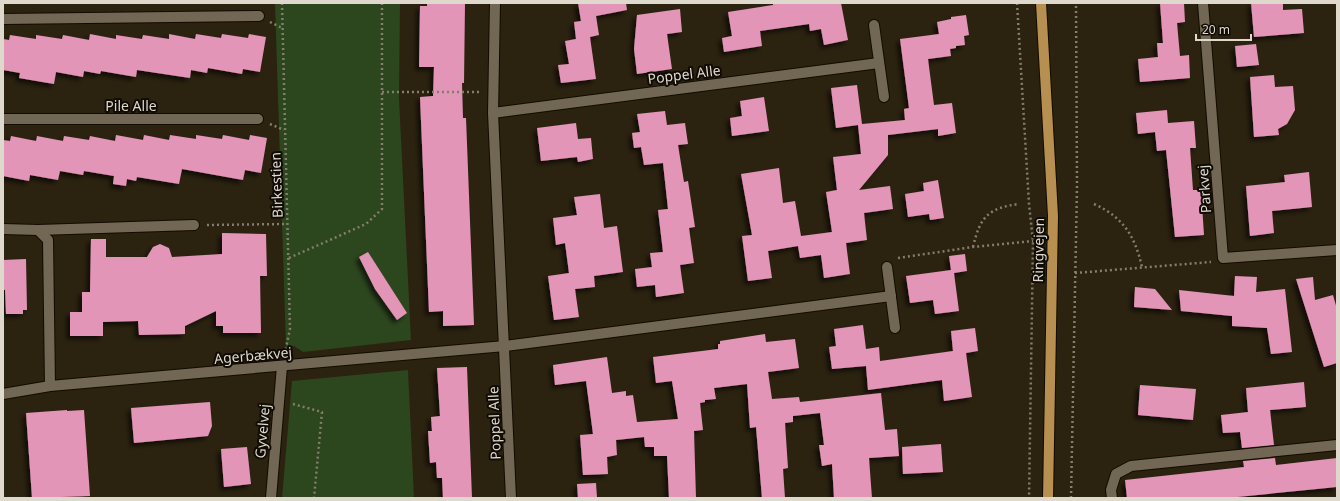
<svg xmlns="http://www.w3.org/2000/svg" width="1340" height="501" font-family="'Noto Sans',sans-serif">
<defs>
<filter id="shadow"><feDropShadow dx="-3.5" dy="3.5" stdDeviation="2" flood-color="#0009"/></filter>
</defs>
<rect width="100%" height="100%" fill="#2b2210"/>
<g fill="#2c461e">
<path d="M275,3h125l-1,95 12,242 -108,12 -9,-6 -8,1z"/>
<path d="M408,370l6,128h-132l10,-117z"/>
</g>
<g fill="#e395b7" filter="url(#shadow)">
<path d="M427,3h38l-1,80h-2l1,35h3l8,207 -31,1v-15l-14,1 -9,-215 13,-1 1,-29h-15l1,-61h7z"/>
<path d="M578,3h48l1,7 -31,6 3,19 -9,2 6,42 -35,4 -3,-18 11,-1 -4,-23 11,-2 -2,-17 7,-1z"/>
<path d="M773,3h68l7,37 -24,5 -3,-16 -11,2 -1,-7 -49,7 2,15 -38,6 -2,-14 10,-2 -4,-24 45,-7z"/>
<path d="M1160,3h24l1,19 -8,1 3,33 9,-1 1,23 -50,4 -2,-23 20,-2 -1,-14h6z"/>
<path d="M1251,3h32v7l19,-1 2,24 -50,4z"/>
<path d="M680,9l2,23 -15,2 5,35 -35,5 -3,-25 3,-34z"/>
<path d="M966,15l3,20 -5,1 1,9 -9,1v2l-6,1 1,7 -23,3 6,46 18,-2 4,30 -18,3v-7l-50,6v20l-29,35 31,-4 3,23 -29,4 3,27 -21,3 4,31 -26,4 -3,-23 -21,3 -2,-12 -30,5 4,27 -24,3 -6,-45 10,-1 -11,-61 38,-6 4,35 12,-2 6,35 31,-4 -6,-40 11,-2 -4,-33 28,-3 -3,-29 -22,3 -5,-40 26,-3 5,39 43,-4 -1,-11 5,-1 -9,-69 39,-5 -2,-12 14,-3v-2z"/>
<path d="M90,34l26,5v-4l26,4 1,-4 26,4v-5l26,5 1,-5 25,4 1,-4 26,4 1,-4 17,3 -6,35 -17,-3 -1,5 -34,-6 -1,5 -16,-3 -1,8 -53,-8 -1,7 -35,-6 -1,3 -16,-3 -1,6 -27,-5 -2,12 -35,-6 1,-5 -17,-3v-31l6,1 1,-5 26,4v-4l26,4 1,-4 26,5z"/>
<path d="M1256,44l3,21 -22,2 -2,-21z"/>
<path d="M1274,75l1,12 18,-1 2,24 -8,14 -9,5 1,6 -25,2 -4,-60z"/>
<path d="M764,97l5,34 -37,5 -2,-18 12,-2 -2,-15z"/>
<path d="M1167,110l1,13 26,-2 2,27h-6l3,42h8l3,45 -29,2 -9,-87 -9,1 -2,-19 -17,2 -2,-21z"/>
<path d="M665,111l2,14 18,-2 3,21 -10,1 6,37 4,-1 7,46 -6,1 5,35 -14,2 4,28 -28,4 -1,-12 -18,2 -2,-18 17,-2 -2,-14 13,-1 -5,-42 10,-1 -5,-46 -19,2 -3,-18 -7,1 -2,-15 8,-1 -3,-18z"/>
<path d="M576,123l2,16 13,-1 2,21 -15,3 -1,-5 -36,4 -4,-33z"/>
<path d="M116,135l27,5 1,-5 25,5 1,-5 26,4v-4l26,4 1,-4 26,5 1,-5 17,3 -6,35 -16,-3 -2,10 -61,-11 -3,15 -42,-7 -1,4 -9,-2 -1,7 -13,-2 1,-8 -30,-5 -1,4 -23,-4 -2,9 -28,-5 -1,6 -26,-5v-36l7,1 1,-5 25,5 1,-5 26,5 1,-5 25,4 1,-4 25,5z"/>
<path d="M1309,172l3,35 -40,4 2,22 -24,3 -4,-50 39,-4 -1,-7z"/>
<path d="M938,180l6,38 -14,2 -1,-6 -21,3 -3,-23 19,-3 -1,-8z"/>
<path d="M600,194l4,34 13,-2 6,46 -29,4 1,11 -20,2 4,28 -25,3 -6,-44 21,-3 -4,-30 -9,2 -3,-27 24,-3 -3,-18z"/>
<path d="M222,233l44,1 1,42h-7l1,57h-38v-7h-7v-15l-31,15v8l-46,1 -1,-14 -35,1v14h-33v-24h12v-20h8l1,-53h15v18h41l6,-10 7,-3 9,4 3,9 50,-3z"/>
<path d="M368,252l39,61 -10,7 -22,-31 -16,-32z"/>
<path d="M965,254l2,17 -13,2 5,38 -24,3 -2,-14 -23,3 -4,-27 45,-6 -2,-14z"/>
<path d="M26,259l1,51h-4v4h-17l-1,-24h-2v-30z"/>
<path d="M1235,276l22,1 -1,15 29,-3 7,63 -21,2 -4,-26 -35,-2v-10l-51,-5 -2,-21 55,6z"/>
<path d="M1313,277l2,23 18,-5 4,14v54l-13,4 -28,-88z"/>
<path d="M1135,287l20,2 17,21 -38,-3z"/>
<path d="M863,325l3,24 13,-2 1,14 73,-10 -2,-20 24,-3 3,23 -12,2 6,44 -28,4 -2,-21 -74,10 -2,-24 -34,3 -3,-22 7,-1 -2,-17z"/>
<path d="M765,334l1,8 29,-3 4,29 -31,4 4,27 27,-2 1,5 81,-9 4,37 12,-1 2,27 -30,2 3,40h-38l-2,-34 -10,2 -3,-21h5l-4,-32 -27,3v6l-8,1 3,45 -5,1 2,29h-23l-6,-71 -6,1 -3,-44 -33,4 2,11 -11,1v2l-5,1 3,27 -9,1 2,67h-27l-2,-42h-13v-9h-9l-1,-10 -28,3 1,15 -10,2 1,17 -25,1 -3,-40 13,-1 -7,-53 -31,4 -2,-20 54,-8 5,36 14,-2v5l7,-1 4,27 41,-3 -6,-38 -16,2 -3,-26 65,-8v-5h2v-3z"/>
<path d="M467,367l5,131h-29l-1,-20h-5l-1,-16 -6,1 -2,-32h4l-1,-14 9,-1 -3,-48z"/>
<path d="M1304,382l2,25 -36,3 4,35 -32,3 -2,-16 -17,1 -2,-18 27,-3 -2,-24z"/>
<path d="M1140,385l56,4 -3,31 -55,-5z"/>
<path d="M210,402l2,24 -4,10 -74,7 -3,-35z"/>
<path d="M67,410v1l17,-1 6,86 -58,2 -6,-85z"/>
<path d="M941,444l2,28 -40,2 -1,-27z"/>
<path d="M247,447l4,37 -27,3 -3,-38z"/>
<path d="M1275,458l1,7 61,-7v29l-110,11h-100l-2,-18 119,-13 -1,-6z"/>
<path d="M596,483l1,15h-19l-1,-14z"/>
</g>
<g fill="none" stroke-linecap="round" stroke-linejoin="round">
<g stroke="#130b00" stroke-width="12">
<g id="street">
<path d="M495,3l-2,110 18,385"/>
<path d="M1203,3l20,255 114,-8"/>
<path d="M3,19l256,-3"/>
<path d="M874,25l10,72"/>
<path d="M493,113l386,-50"/>
<path d="M3,119h255"/>
<path d="M3,229l35,1 10,10 2,146"/>
<path d="M38,230l156,-5"/>
<path d="M887,267l8,61"/>
<path d="M3,394l47,-8 455,-40 386,-50"/>
<path d="M271,498l11,-132"/>
<path d="M1112,498l-1,-8 5,-16 15,-8 206,-21"/>
</g>
</g>
<g stroke="#130b00" stroke-width="12">
<path id="primary" d="M1041,3l12,213 -5,282"/>
</g>
<g stroke="#857e6f" stroke-width="2.5" stroke-dasharray="2 3" stroke-linecap="butt">
<path d="M282,3l8,326 -5,23"/>
<path d="M1017,3l12,201 4,37 -4,257"/>
<path d="M270,22l12,6"/>
<path d="M382,92h98"/>
<path d="M270,124l14,6"/>
<path d="M1094,204c29,13 41,32 48,63"/>
<path d="M207,225l80,-1"/>
<path d="M973,247c7,-30 15,-39 46,-43"/>
<path d="M289,258l77,-34 16,-15v-206"/>
<path d="M898,258l75,-11 60,-6"/>
<path d="M1075,273l136,-11"/>
<path d="M293,404l29,8 -8,86"/>
<path d="M1071,498l6,-312 -1,-183"/>
</g>
<use href="#street" stroke="#726754" stroke-width="10"/>
<use href="#primary" stroke="#b78f50" stroke-width="10"/>
</g>
<g text-anchor="middle" dominant-baseline="central" stroke-width="4" stroke-linejoin="round" paint-order="stroke">
<g font-size="14" fill="#ded8cd" stroke="#100c05">
<text transform="translate(684 74) rotate(-7)">Poppel Alle</text>
<text x="131" y="105">Pile Alle</text>
<text transform="translate(276 185) rotate(-92)">Birkestien</text>
<text transform="translate(1204 189) rotate(-94)">Parkvej</text>
<text transform="translate(1038 250) rotate(-89)">Ringvejen</text>
<text transform="translate(253 355) rotate(-5)">Agerbækvej</text>
<text transform="translate(494 423) rotate(-92)">Poppel Alle</text>
<text transform="translate(262 431) rotate(-85)">Gyvelvej</text>
</g>
</g>
<rect width="1340" height="501" fill="none" stroke="#ded8cd" stroke-width="8"/>
<path d="M1196 34v6h55v-6" fill="none" stroke="#ded8cd" stroke-width="2"/>
<text x="1202" y="34" font-size="12" fill="#ded8cd" stroke="#100c05" stroke-width="3" paint-order="stroke">20 m</text>
</svg>
